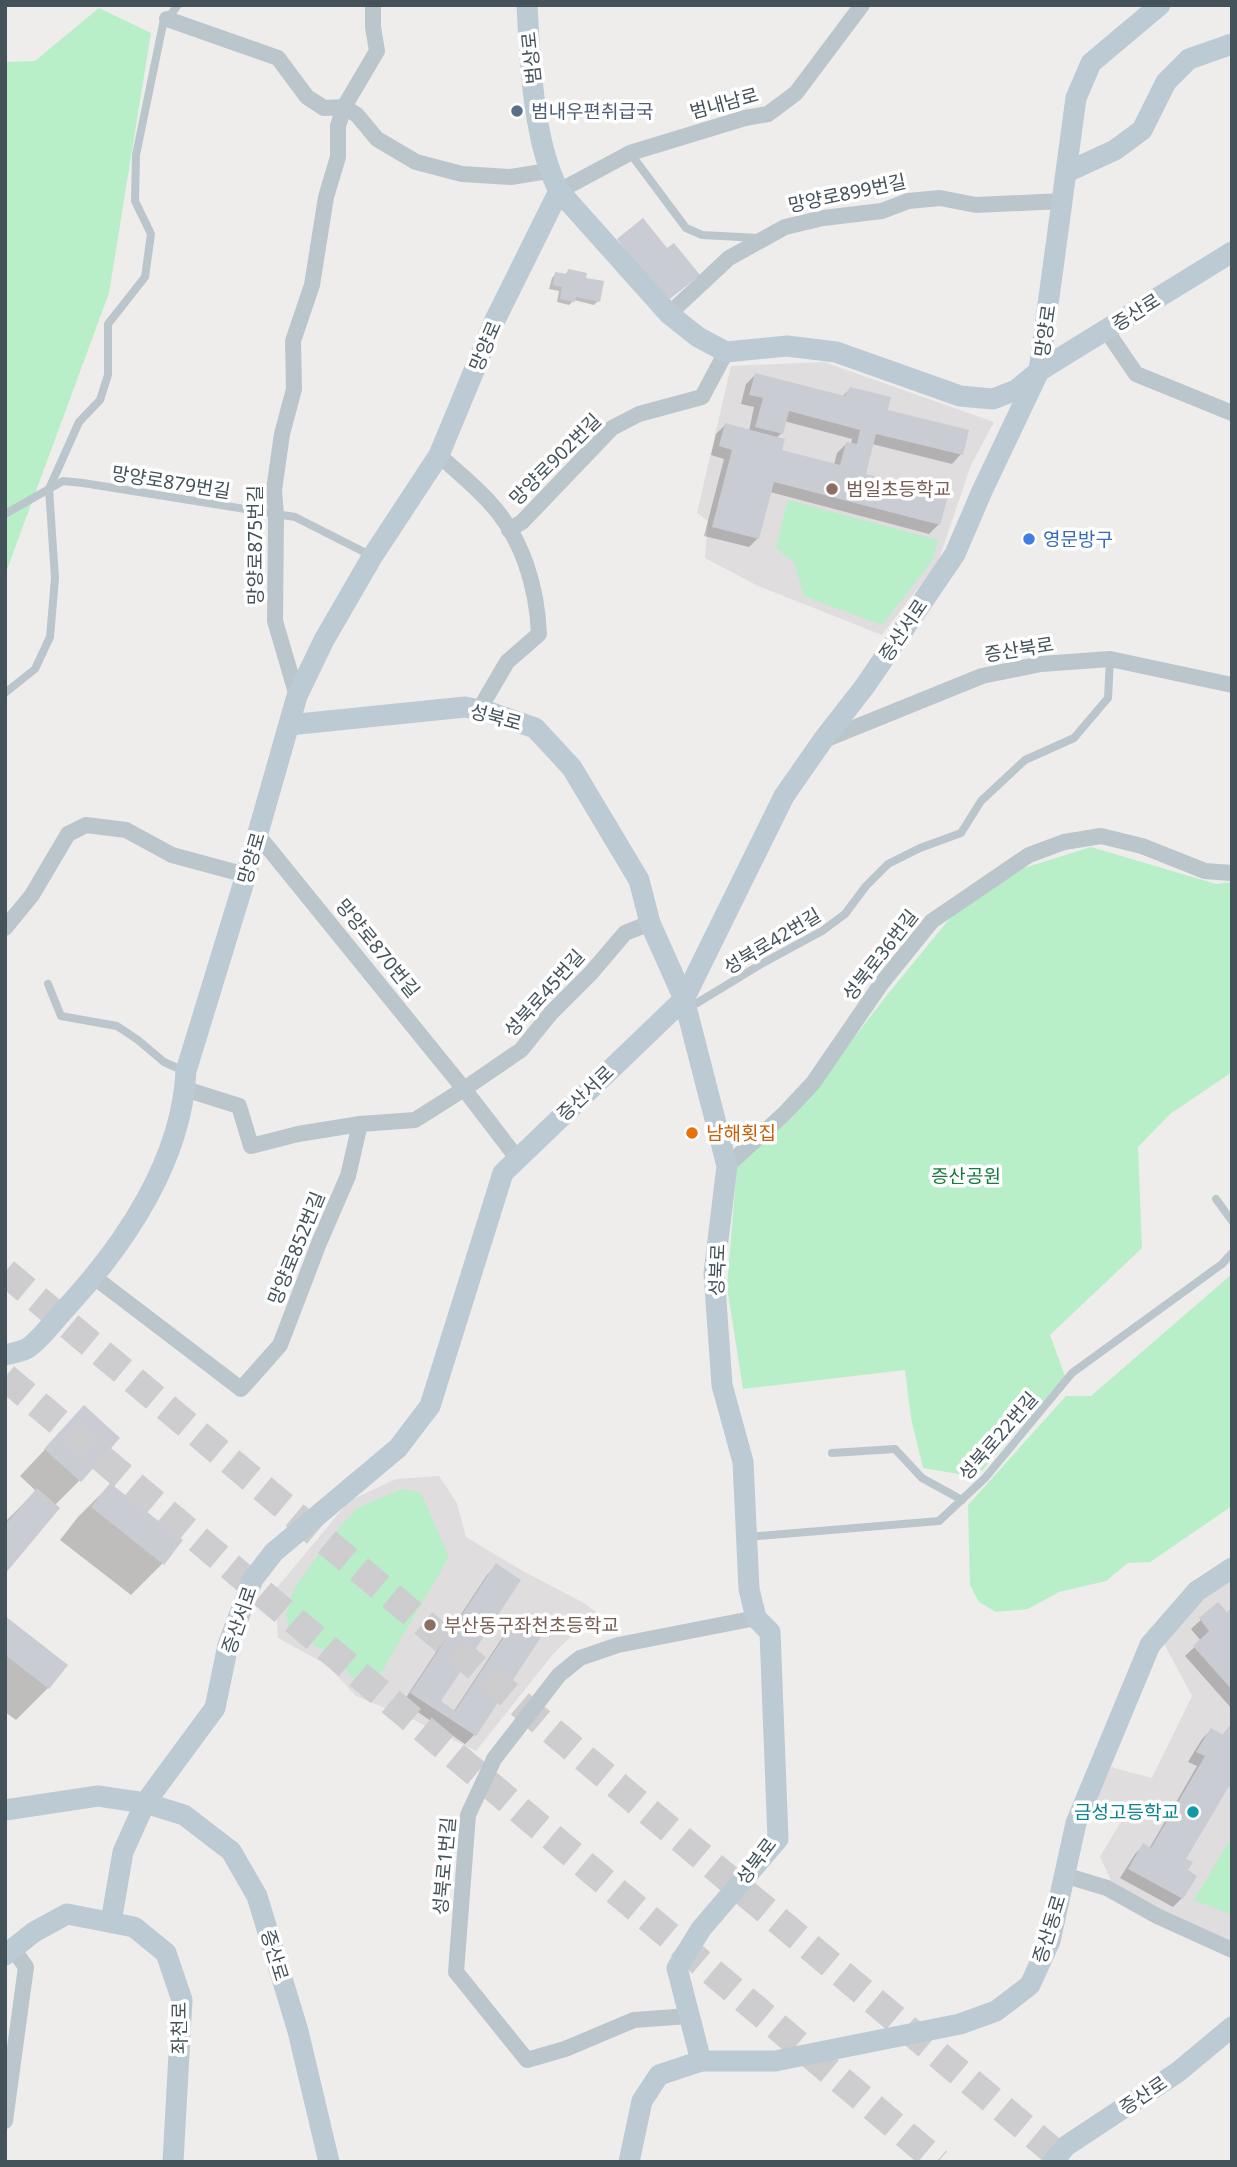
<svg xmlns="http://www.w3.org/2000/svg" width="1237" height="2167" font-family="'Noto Sans','Noto Sans KR',sans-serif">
<rect width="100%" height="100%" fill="#efecec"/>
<g fill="#e0dddf">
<path d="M824,362l170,60 -23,43 -33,97 -56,73 -124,-49 -53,-28 3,-37 -11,-8 34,-147z"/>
<path d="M439,1476l18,27 9,34 55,33 63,33 12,9 -42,41 -78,98 -62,-31 -58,-24 -29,-31 -49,-27 -3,-48 74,-89 47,-22z"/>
<path d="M1232,1574v370l-113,-47 -19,-40 27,-46 -33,-10 17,-34 41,11 40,-82 -29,-54 41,-50z"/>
</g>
<g fill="#b8efc8">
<path d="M99,8l52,25 -42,260 -104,282v-513l30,-1z"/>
<path d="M788,500l150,40 -6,21 -50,64 -78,-29 -10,-34 -18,-14z"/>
<path d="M1091,847l125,37 16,-2v190l-62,42 -32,33 4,101 -92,87 15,41 -89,101 -53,-9 -12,-50 -6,-48 -162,19 -16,-102 10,-122 56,-48 94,-122 64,-78 73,-49z"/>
<path d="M1232,1274v232l-82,56 -22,1 -22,18 -47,11 -31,17 -32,3 -17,-10 -9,-17 -2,-80 98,-109h25z"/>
<path d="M402,1489l19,4 28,64 -75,128 -22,-7 -14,-21 -48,-23 -4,-19 8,-26 37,-52 26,-29z"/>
<path d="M1232,1836v79l-38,-15z"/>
</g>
<g fill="#0003" fill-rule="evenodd">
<path d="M568,271l16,8 14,22 -4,4 -20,-5 -5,5 -12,-3 2,-11 -10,-2 3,-11 4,-4 8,2z"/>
<path d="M755,375l87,22 8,-8 111,65 -9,10 -80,-20 -9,31 76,49 -10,10 -159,-42 -12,46 -9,9 -45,-11 20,-77 -13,-4 5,-21 9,-9 24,6 5,-24 -13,-3 5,-20zM784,421l68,18 -1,6 -5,-1 -9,9 -3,12 -54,-14 -4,-13 6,-5z"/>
<path d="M84,1408l-4,72 -25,25 -50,66v-49l31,-31 -16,-15z"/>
<path d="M110,1485l53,78 -32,32 -71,-55 18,-23z"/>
<path d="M496,1566l-57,136 15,9 52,-79 9,-9 -41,112 -9,9 -62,-42 84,-127z"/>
<path d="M1218,1604l8,10 6,-4v99l-47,-53 16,-15 -10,-12z"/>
<path d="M5,1618l43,70 -32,32 -11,-8z"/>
<path d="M1232,1723v64l-5,-2 -44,75 2,11 -3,27 -9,9 -53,-29 15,-24 9,-9 5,4 48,-83 -9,-4 14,-23 9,-9 11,6z"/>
</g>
<g fill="#c9ccd2">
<path d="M643,218l24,30 7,-5 26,32 -34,27 -49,-63z"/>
<path d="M568,269l19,4 -1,5 18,3 -4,21 -24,-5 -1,5 -15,-3 2,-12 -9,-2 2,-13 12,2z"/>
<path d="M755,373l90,23 5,-9 41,10 -3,13 81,20 -6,25 -87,-21 -10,40 82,22 -8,29 -166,-43 -15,57 -47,-12 20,-77 -13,-4 6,-23 60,16 -3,11 58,15 6,-23 11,2 3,-14 -71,-19 -6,23 -28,-7 8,-29 -14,-3z"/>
<path d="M84,1405l36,33 -39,44 -37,-33z"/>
<path d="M110,1483l73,57 -19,25 -73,-58z"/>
<path d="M37,1488l23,20 -55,66v-49z"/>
<path d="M496,1563l25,17 -80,121 14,10 60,-91 26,17 -65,99 -66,-43z"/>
<path d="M1218,1602l9,10 5,-5v83l-39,-44 16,-15 -10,-13z"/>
<path d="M5,1616l63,49 -19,24 -44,-34z"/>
<path d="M1232,1723v58l-46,78 7,3 -5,8 9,6 -14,23 -55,-30 15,-26 8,5 54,-92 -9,-4 15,-24 12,7z"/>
</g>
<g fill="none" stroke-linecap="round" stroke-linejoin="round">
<g stroke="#cdcdcf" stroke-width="28" stroke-dasharray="28 14" stroke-linecap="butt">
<path d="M5,1272l1061,890"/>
<path d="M5,1377l933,785"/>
</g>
<g stroke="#bac6cc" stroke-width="8">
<path d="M630,153l56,75 16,7 57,3"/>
<path d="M5,514l58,-33 20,2 212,34 75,38"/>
<path d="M5,693l30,-24 15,-32 5,-59 -6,-89 30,-67 21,-22 8,-25v-51l37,-47 6,-43 -16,-33 1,-46 27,-131 15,-19"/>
<path d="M48,984l13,32 56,10 21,14 26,22 20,9"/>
<path d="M687,1000l10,3 66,-40 59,-32 23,-17 21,-28 22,-22 32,-16 41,-15 20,-32 44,-41 49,-22 34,-40 2,-39"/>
<path d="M1216,1199l16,22"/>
<path d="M832,1453l63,-4 27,29 40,22"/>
<path d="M747,1537l192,-16 46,-43 87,-105 150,-109 10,-11"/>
</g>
<g stroke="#bac6cc" stroke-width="16">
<path d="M167,19l111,39 29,39 17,11 20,-1 13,8 20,24 39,23 46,12 49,3 37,-6"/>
<path d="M559,191l71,-38 115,-35 23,-4 28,-21 66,-88"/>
<path d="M669,314l60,-56 56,-31 38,-9 59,-7 26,-10 32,-3 36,7 87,-4"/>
<path d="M1106,330l30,44 96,39"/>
<path d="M439,455c17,16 36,31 52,49 32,35 46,84 48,130l-32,28 -28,48"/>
<path d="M509,530l13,-8 90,-94 27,-14 63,-17 24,-45"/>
<path d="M297,696l-22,-75 1,-105 -2,-26 8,-56 12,-45 -1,-48 19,-56 14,-88 12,-40v-31l6,-19 33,-56 -4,-24v-22"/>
<path d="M824,740l158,-64 59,-12 69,-5 122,26"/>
<path d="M257,834l207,255 57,-39 30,-37 40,-40 34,-40 25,-10"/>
<path d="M5,928l27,-33 36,-61 18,-9 40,5 46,25 74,20"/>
<path d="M185,1089l54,17 12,40 47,-12 62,-10"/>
<path d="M727,1166l58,-53 28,-30 68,-99 51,-63 97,-66 35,-13 37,-6 41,10 63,25 27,2"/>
<path d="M94,1277l147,112 39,-44 39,-102 29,-67 12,-52 55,-4 49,-31 53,69"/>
<path d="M1064,1875l43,13 50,28 75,34"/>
<path d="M689,2016l-55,4 -69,29 -38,11 -71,-88 12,-157 26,-56 65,-84 21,-17 38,-13 138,-27"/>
<path d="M5,2121l21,-154 -13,-18"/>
</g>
<g stroke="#bccad4" stroke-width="21">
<path d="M527,5c3,56 6,137 32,186"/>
<path d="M1067,172l48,-22 27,-20 24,-48 23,-23 43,-15"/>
<path d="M289,725l176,-18 24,5 46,16 37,40 67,112 11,43 34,76 43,167 -13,107 8,112 21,77 6,127 7,29 14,14 8,207 -77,90 -24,39 24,93"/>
<path d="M5,1355c7,-2 15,-3 21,-6 12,-6 31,-32 41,-42 58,-63 115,-147 119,-236l60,-196 51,-179 27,-56 48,-83 67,-102 56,-135 64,-129 110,123 29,23 28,15 61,-6 49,6 124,44 33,3 23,-9 23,-19 37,-273 15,-35 69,-58"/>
<path d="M5,1810l93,-14 47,7 39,12 47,36 26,45 41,135 31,131"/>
<path d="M111,1922l12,-70 22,-49 70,-95 13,-63 25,-66 21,-27 124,-104 32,-42 73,-233 181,-174 100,-203 39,-56 42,-54 90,-132 27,-63 57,-120 193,-119"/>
<path d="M5,1955l29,-23 33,-18 67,13 32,26 16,47 -9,162"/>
<path d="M629,2162l13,-61 17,-26 42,-14h74l185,-37 36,-13 34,-26 20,-44 26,-118 74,-178 47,-54 35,-23"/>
<path d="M1053,2162l13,-16 112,-74 54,-45"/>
</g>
</g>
<circle fill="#5c6f8a" stroke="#fff" stroke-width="2.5" cx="517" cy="111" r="7"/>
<g fill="#8d6e63" stroke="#fff" stroke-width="2.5">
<circle cx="832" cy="489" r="7"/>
<circle cx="430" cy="1625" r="7"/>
</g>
<circle fill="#3f7fe0" stroke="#fff" stroke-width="2.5" cx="1029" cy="539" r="7"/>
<circle fill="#e8710a" stroke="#fff" stroke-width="2.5" cx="692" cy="1133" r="7"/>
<circle fill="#0f9aa8" stroke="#fff" stroke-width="2.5" cx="1193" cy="1812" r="7"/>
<g text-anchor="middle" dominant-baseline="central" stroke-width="7" stroke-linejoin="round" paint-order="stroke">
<g font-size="19" fill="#44525a" stroke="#fff">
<text transform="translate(531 58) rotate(-96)">범상로</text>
<text transform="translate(724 103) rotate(-15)">범내남로</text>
<text transform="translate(847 193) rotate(-12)">망양로899번길</text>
<text transform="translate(1136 312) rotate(-32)">증산로</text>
<text transform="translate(1045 331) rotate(-82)">망양로</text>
<text transform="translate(485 346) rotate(-67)">망양로</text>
<text transform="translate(555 459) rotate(-45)">망양로902번길</text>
<text transform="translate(171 482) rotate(9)">망양로879번길</text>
<text transform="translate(255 545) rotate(-90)">망양로875번길</text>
<text transform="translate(903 630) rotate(-56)">증산서로</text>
<text transform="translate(1019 649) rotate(-9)">증산북로</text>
<text transform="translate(496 717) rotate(15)">성북로</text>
<text transform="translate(251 858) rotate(-74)">망양로</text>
<text transform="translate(772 941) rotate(-31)">성북로42번길</text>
<text transform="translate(378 948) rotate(51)">망양로870번길</text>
<text transform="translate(880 955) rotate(-52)">성북로36번길</text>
<text transform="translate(544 993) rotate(-48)">성북로45번길</text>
<text transform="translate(585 1093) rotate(-44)">증산서로</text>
<text transform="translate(296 1248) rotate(-68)">망양로852번길</text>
<text transform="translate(717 1270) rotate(-88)">성북로</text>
<text transform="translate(998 1436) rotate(-49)">성북로22번길</text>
<text transform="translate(239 1620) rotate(-71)">증산서로</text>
<text transform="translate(756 1861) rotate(-53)">성북로</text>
<text transform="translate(444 1866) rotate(-85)">성북로1번길</text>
<text transform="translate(1049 1929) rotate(-73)">증산동로</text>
<text transform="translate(275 1955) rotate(73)">증산로</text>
<text transform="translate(179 2028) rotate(-90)">좌천로</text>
<text transform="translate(1143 2095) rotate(-34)">증산로</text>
</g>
<g font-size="19" fill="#4e5e75" stroke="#fff" text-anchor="start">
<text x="531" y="111">범내우편취급국</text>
</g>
<g font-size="19" fill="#785e54" stroke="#fff" text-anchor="start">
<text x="846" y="489">범일초등학교</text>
<text x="444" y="1625">부산동구좌천초등학교</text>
</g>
<g font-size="19" fill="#366cbe" stroke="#fff" text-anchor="start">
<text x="1043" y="539">영문방구</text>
</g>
<g font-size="19" fill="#c56008" stroke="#fff" text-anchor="start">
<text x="706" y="1133">남해횟집</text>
</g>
<g font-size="19" fill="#147c3e" stroke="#fff">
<text x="966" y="1176">증산공원</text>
</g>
<g font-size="19" fill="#0d838f" stroke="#fff" text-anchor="end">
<text x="1179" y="1812">금성고등학교</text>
</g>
</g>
<rect width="1237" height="2167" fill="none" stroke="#44525a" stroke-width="14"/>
</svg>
